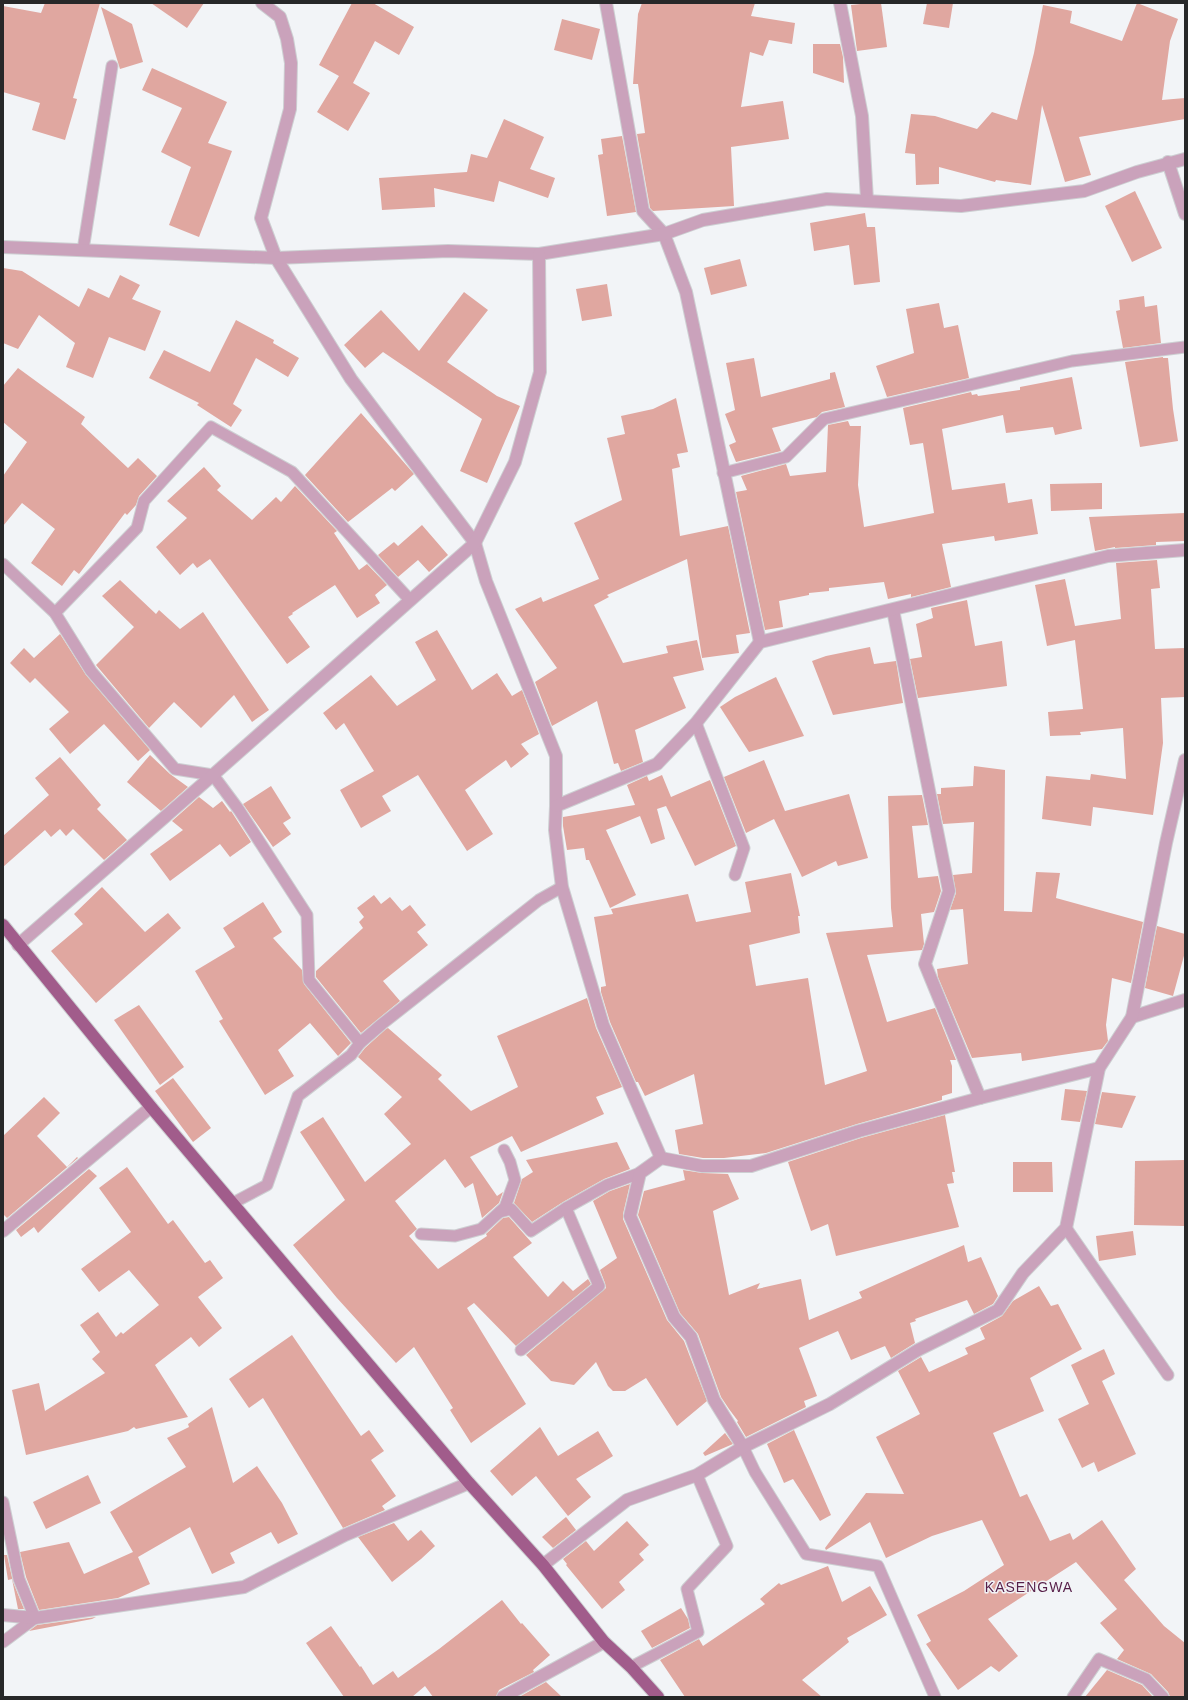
<svg xmlns="http://www.w3.org/2000/svg" width="1188" height="1700" font-family="Arial,sans-serif">
<rect width="100%" height="100%" fill="#f2f4f7"/>
<g fill="#e0a7a0">
<path d="M45,3h55l-27,95 4,1 -12,41 -33,-10 8,-27 -37,-11v-86l38,7z"/>
<path d="M151,3h53l-17,25z"/>
<path d="M352,3h21l41,24 -15,28 -24,-14 -22,42 17,10 -22,38 -31,-19 22,-36 -20,-11z"/>
<path d="M642,3h113l-4,13 44,7 -3,21 -23,-4 -6,16 -13,-4 -9,55 42,-6 6,38 -58,8 3,59 -81,5 -3,-3 -13,-74 8,-1 -7,-49h-5l5,-70z"/>
<path d="M870,3h11l6,44 -30,4 -6,-46z"/>
<path d="M927,3h26l-4,25 -26,-4z"/>
<path d="M1137,3l41,16 -8,22 -8,59 23,-2v21l-106,18 12,38 -26,7 -23,-77 -11,80 -35,-5 -1,2 -56,-15v17l-23,1 -1,-31 -10,-1 6,-39 24,2 42,13 15,-17 25,8 17,-67 9,-48 29,6 -2,12 52,18z"/>
<path d="M101,7l31,17 11,38 -23,7z"/>
<path d="M562,19l38,10 -8,31 -38,-10z"/>
<path d="M813,44h27l3,13 1,26 -31,-10z"/>
<path d="M152,68l75,34 -19,41 24,8 -33,86 -30,-12 22,-58 -30,-15 21,-44 -40,-18z"/>
<path d="M504,119l40,18 -14,32 25,9 -7,20 -49,-17 -5,21 -60,-14 1,19 -53,3 -3,-32 88,-6 4,-18 16,4z"/>
<path d="M622,136l14,76 -29,4 -9,-61 5,-1 -2,-15z"/>
<path d="M1135,191l27,57 -30,14 -27,-56z"/>
<path d="M865,213l2,14h8l5,55 -26,3 -5,-40 -35,6 -4,-28z"/>
<path d="M740,259l7,27 -36,9 -7,-27z"/>
<path d="M3,268l19,3 57,36 9,-19 21,10 11,-23 20,10 -8,14 29,12 -16,40 -36,-14 -16,41 -27,-11 9,-24 -36,-28 -21,34 -15,-6z"/>
<path d="M607,284l5,32 -30,5 -6,-32z"/>
<path d="M464,292l24,18 -41,52 50,34 23,10 -33,77 -27,-12 22,-52 -99,-67 -18,16 -21,-23 37,-35 38,41z"/>
<path d="M1144,296l1,11 12,-2 4,38 -38,5 -7,-37 4,-1 -1,-10z"/>
<path d="M939,303l5,25 14,-3 11,53 -82,19 -11,-31 38,-13 -8,-44z"/>
<path d="M236,320l38,20 -1,3 26,15 -11,19 -32,-19 -23,46 9,6 -11,17 -34,-22 2,-2 -50,-25 15,-28 46,22z"/>
<path d="M1163,357v1h5l5,51 5,32 -38,6 -15,-85z"/>
<path d="M754,358l7,39 69,-18v-6l5,-1 10,35 -23,5 -5,5 -45,11 9,23 -45,11 -7,-17 7,-3 -11,-28 10,-4 -9,-47z"/>
<path d="M18,368l67,49 -4,7 47,44 10,-10 19,18 -18,20 -3,9 -9,10 -2,-2 -46,61 -5,-4 -12,16 -31,-23 24,-34 -33,-26 -19,23v-50l24,-34 -24,-20v-36z"/>
<path d="M1072,377l10,52 -27,6 -2,-8 -47,6 -3,-18 -61,14 10,61 53,-7 3,20 24,-4 6,35 -43,7 -1,-5 -52,8 9,43 -40,10v-3l-23,5 -4,-17 -55,6v3l-20,2v2l-30,6 4,26 -18,3 -29,-138 11,-2 -6,-14 45,-12 4,12 36,-4 2,-47 20,-4 2,5h11l-3,59 6,42 70,-14 -11,-70 -13,2 -7,-37 68,-16 1,3 5,-1 1,2 42,-6v-3z"/>
<path d="M676,398l12,54 -11,2 3,13 -8,2 8,67 48,-10 22,107 -14,2 3,18 -37,5 -15,-99 -80,36 2,2 -15,8 29,58 45,-10 -2,-7 31,-6 7,30 -31,7 13,31 -51,22 8,32 -22,9 -3,-8 -4,1 -17,-63 -45,25 -17,-44 22,-14 -42,-59 26,-12 2,5 56,-23 1,2 -26,-58 48,-23 -15,-62 18,-4 -4,-18 32,-7z"/>
<path d="M361,413l53,61 -19,17 -3,-3 -44,34 -43,-47z"/>
<path d="M204,467l17,19 -4,4 35,30 24,-23 5,5 14,-16 42,45 -3,2 25,37 8,-6 20,21 -12,10 5,8 -23,15 -22,-33 -43,28 1,1 -5,3 22,30 -23,17 -77,-105 -13,9 -4,-5 -13,12 -24,-28 31,-29 -20,-17z"/>
<path d="M1102,483v26l-51,2 -1,-27z"/>
<path d="M1185,513v28l-29,1v3l-41,3v-1l-20,4 -6,-34z"/>
<path d="M422,525l26,30 -19,17 -11,-12 -20,17 -20,-22 16,-13 4,4z"/>
<path d="M1157,560l3,28 -9,1 4,60 30,-1v49l-24,1 2,45 -10,72 -60,-8 -2,19 -49,-7 4,-43 44,4 1,-6 35,5 -3,-51 -43,4 1,3 -31,1 -2,-24 35,-3 -8,-69 -28,6 -12,-61 30,-6 10,47 46,-7 -5,-56z"/>
<path d="M120,580l36,34 3,-4 21,19 23,-17 66,98 -17,12 -18,-27 -33,33 -27,-26 -25,26 -53,-63 38,-38 -32,-31z"/>
<path d="M967,600l8,46 27,-5 5,45 -89,12 -8,-39 12,-2 -6,-33 17,-6 -2,-10z"/>
<path d="M437,630l35,60 25,-17 15,23 10,-6 17,44 -18,10 8,10 -18,14 -5,-8 -41,30 28,44 -26,17 -49,-76 -36,21 9,15 -30,17 -21,-38 34,-19 -30,-48 -8,7 -13,-17 48,-38 26,31 39,-26 -21,-38z"/>
<path d="M60,634l26,41 64,75 -12,11 -34,-37 -34,30 -21,-25 20,-17 -34,-34 -5,5 -20,-20 14,-15 10,10z"/>
<path d="M870,647l4,17 22,-3 7,42 -70,12 -21,-54 14,-5z"/>
<path d="M776,677l28,59 -55,16 -29,-45 15,-10z"/>
<path d="M150,755l20,19 18,13 -27,24 -34,-29z"/>
<path d="M60,757l41,48 -4,4 30,31 -23,20 -31,-31 -7,7 -6,-7 -9,8 -6,-7 -42,37v-31l46,-41 -14,-17z"/>
<path d="M764,760l21,51 64,-17 19,64 -30,8 -2,-5 -34,16 -28,-58 -28,14 -22,-56z"/>
<path d="M974,766l31,4 -1,141 28,1 4,-40 24,1 -4,25 87,24 -12,61 -19,-5 -6,47 2,16 -6,8 -80,12 -1,-8 -49,5 -34,-81 -1,-8 31,-5 -5,-55 -13,1 6,-17 -3,-18 19,-2 2,-51 -31,2 -6,-30h4v-6l32,-2z"/>
<path d="M662,775l9,22 39,-17 26,66 -41,20 -29,-60 -9,3 8,30 -14,5 -11,-28 -34,14 30,65 -26,13 -21,-48h-3l-2,-12 -17,2 -4,-24v-9l72,-12 -8,-20 20,-9 2,5z"/>
<path d="M271,786l20,32 -8,5 8,11 -18,13 -30,-43z"/>
<path d="M922,795l6,30 -16,1 6,52 20,-2 3,15 -7,21 -13,2 3,30 -2,6 -55,5 20,67 48,-14 21,52h-6l2,6v27l-10,3v4l-85,24 -91,29 -42,5h-21l-24,-4 -4,-24 28,-6 -9,-50 -49,22 -7,-14h-2l-26,-60 -9,-30v-5l5,-1 -12,-69 19,-3 -2,-5 77,-15 8,28 55,-10 -6,-30 46,-9 9,43h-2l2,17 -51,12 7,41 52,-8 17,107 42,-14 -41,-138 67,-6 -2,-19 -3,-112z"/>
<path d="M199,797l14,11 9,-7 8,11 1,-1 2,3 18,28 -21,15 -10,-13 -50,37 -20,-27 33,-24 -11,-9z"/>
<path d="M102,887l43,45 23,-19 13,15 -85,75 -45,-52 32,-27 -9,-10z"/>
<path d="M374,895l7,9 9,-7 12,14 8,-6 16,20 -9,7 11,13 -45,36 17,20 -39,32 -45,-56v-6l47,-43 -4,-6 5,-5 -7,-9z"/>
<path d="M263,902l19,30 -9,6 29,32 2,14 47,59 -13,13 -28,-33 -32,27 16,26 -29,19 -46,-74 4,-2 -28,-48 40,-24 -12,-19z"/>
<path d="M1157,926l28,8v18l-12,44 -28,-8z"/>
<path d="M587,998l9,30 26,59 -26,10 8,17 -83,38 -9,-16 -42,21 27,39 6,-4 -4,11 -17,15 -9,-35 -8,5 -20,-29 -50,42 22,28 -8,7 29,33 49,-33 -1,-2 17,-16 6,-1 23,26 -19,14 35,40 15,-16 10,10 15,-12 3,5 -75,62 -42,-43 -7,5 59,96 -55,39 -21,-33 3,-2 -39,-61 -18,16 -59,-65 -44,-53 52,-45 -45,-68 23,-15 42,65 46,-38 -27,-30 18,-17 -44,-40 7,-9 21,-19 2,-1 54,47 -4,4 33,32 47,-24 -21,-51z"/>
<path d="M139,1005l45,62 -24,18 -46,-65z"/>
<path d="M173,1078l38,50 -18,14 -38,-51z"/>
<path d="M1065,1089l22,2 -7,31 -19,-2z"/>
<path d="M1102,1092l34,4 -14,32 -27,-4z"/>
<path d="M44,1097l16,16 -23,23 30,31 10,-10 1,1 -71,60 -4,-4v-78z"/>
<path d="M945,1115l10,57h-3l2,11 -7,1 12,43 -123,29 -8,-32 -17,7 -23,-69 73,-24z"/>
<path d="M617,1142l13,27 -26,10 -41,23 -31,20 -18,-19 8,-24 11,-7 -7,-12z"/>
<path d="M1185,1160v66l-51,-1 1,-64z"/>
<path d="M1013,1162h39l1,30h-40z"/>
<path d="M127,1167l41,57 5,-4 32,43 5,-3 13,18 -25,19 24,31 -23,19 -8,-10 -36,28 33,52 -52,12 -2,-2 -6,4 -102,24 -14,-65 27,-7 6,28 60,-38 -13,-14 8,-7 -20,-27 18,-13 18,25 5,-5 2,2 36,-29 -30,-35 -30,22 -18,-23 50,-37 -32,-44z"/>
<path d="M89,1169l8,7 -59,57 -4,-6 -13,10 -5,-7z"/>
<path d="M683,1170l19,3 26,1 11,25 -26,12 16,84 31,-12 -3,6 44,-10 8,41 53,-22 -3,-6 105,-47 4,17 13,-5 17,39 -5,8 -19,10 -7,-14 -52,19 1,2 -6,2 5,20 -24,15 -6,-12 -34,14 -13,-29 -39,17 18,48 -13,5 2,6 -60,30 -9,-15 1,-1 -9,-12 -8,-12 -23,-63 -18,-21 -42,-98 6,-24 41,-11z"/>
<path d="M630,1184l-7,30v5l44,101 17,21 23,60 -30,25 -31,-48 -21,13h-12l-5,-5 -12,-24 -22,23 -23,-4 -25,-26 80,-67 -1,-5 -5,-13 17,-12 -24,-57 17,-10z"/>
<path d="M1133,1231l3,24 -37,6 -3,-25z"/>
<path d="M1039,1286l12,20 7,-2 24,45 -52,29 14,33 -51,22 27,64 7,-3 23,47 20,-8 3,7 29,-20 34,49 -12,11 40,46 21,17v54h-15l-2,-5 -17,-18 -34,-15 7,-9 -24,-27 17,-14 -41,-47 -88,57 30,37 -19,16 -8,-6 -33,24 -32,-46 5,-3 -14,-26 47,-24 40,-26 -22,-45 -50,16 -46,22 -16,-36 -44,28 -1,-2 41,-55 38,1 -28,-57 44,-23 -22,-43 23,-14 8,15 39,-18 -3,-6 20,-9 -5,-11 22,-12 11,-15z"/>
<path d="M292,1335l69,101 8,-6 15,21 -13,9 25,36 -14,10 3,4 -42,18 -80,-130 -14,10 -20,-29z"/>
<path d="M1104,1349l11,25 -13,7 34,73 -38,18 -4,-10 -12,6 -24,-49 31,-15 -18,-39z"/>
<path d="M212,1407l21,76 24,-17 25,37 16,31 -20,10 -7,-12 -41,21 5,10 -23,11 -22,-47 -52,30 12,27 -32,14 -79,12 -13,-33 -6,-25 49,-10 15,32 49,-22 -23,-40 76,-45 -19,-29 22,-11 -1,-3z"/>
<path d="M540,1427l18,29 40,-25 15,25 -37,23 15,18 -23,19 -32,-40 -24,20 -22,-25z"/>
<path d="M794,1430l37,85 -11,6 -27,-42 -9,4 -17,-39z"/>
<path d="M725,1433l8,11 -28,12 -2,-3z"/>
<path d="M88,1475l13,28 -55,26 -13,-27z"/>
<path d="M566,1517l10,13 -23,18 -11,-11z"/>
<path d="M627,1521l22,24 -10,9 5,6 -25,22 6,8 -23,19 -36,-44 1,-1 -4,-5 23,-18 8,10z"/>
<path d="M394,1523l14,18 13,-11 14,16 -14,13 -29,23 -34,-45z"/>
<path d="M4,1555h3l6,27 11,27h-6l-6,-30 -4,1z"/>
<path d="M828,1566l14,36 28,-16 17,29 -40,23 2,4 -47,38 20,17h-137l-25,-37 39,-21 4,7 62,-42 -5,-5 19,-16 2,2z"/>
<path d="M502,1600l19,24 1,-1 28,32 -17,15 1,2 -35,18 -3,7h-63l-8,-11 -13,11h-68l-38,-54 25,-17 29,41 1,-1 12,19 20,-14 5,7 41,-29z"/>
<path d="M681,1608l7,11 2,9 -38,20 -11,-17z"/>
<path d="M96,1617l-4,2 -63,12 8,-6z"/>
<path d="M1107,1670l35,15 11,12h-68z"/>
<path d="M546,1682l16,15h-43z"/>
</g>
<g fill="none" stroke-linecap="round" stroke-linejoin="round">
<g stroke="#cdcfd2" stroke-width="13">
<g id="lane">
<path d="M83,250l29,-184"/>
<path d="M723,473l63,-16 38,-38 248,-58 113,-14"/>
<path d="M3,564l52,49 36,58 84,98 38,6 26,35 68,105 2,65 51,63"/>
<path d="M55,613l82,-85 7,-27 67,-74 81,45 118,128"/>
<path d="M696,723l48,125 -9,27"/>
<path d="M233,1203l34,-18 31,-89 53,-41 9,-12 22,-19 157,-124 23,-13"/>
<path d="M500,1212l11,-3 20,22 35,-23"/>
<path d="M1066,1228l102,147"/>
<path d="M421,1234l34,2 26,-7 24,-22 10,-27 -5,-18 -6,-12"/>
<path d="M521,1350l78,-64 -33,-78 41,-23 33,-12"/>
<path d="M743,1447l12,25 51,82 72,12 57,131"/>
<path d="M3,1502l16,77 16,39 -32,24"/>
<path d="M631,1667l67,-35 -11,-43 40,-43 -30,-71"/>
<path d="M1073,1697l26,-38 47,20 17,18"/>
</g>
</g>
<g stroke="#cdcfd2" stroke-width="14">
<g id="street">
<path d="M262,3l18,14 7,22 4,24 -1,46 -29,109 15,40 75,121 124,164 11,38 70,175v50l-1,24 7,57 41,138 58,133"/>
<path d="M606,3l37,208 21,23 22,58 74,350"/>
<path d="M840,3l22,113 5,84"/>
<path d="M1168,162l17,52"/>
<path d="M3,247l273,11 172,-7 91,3 125,-20 39,-14 124,-21 134,7 123,-15 53,-19 48,-13"/>
<path d="M893,610l56,281 -24,73 55,134"/>
<path d="M556,806l101,-42 39,-41 64,-81 348,-86 77,-6"/>
<path d="M18,945l195,-170 262,-232 40,-81 25,-90 -1,-118"/>
<path d="M1132,1017l53,-17"/>
<path d="M3,1231l148,-124"/>
<path d="M743,1447l-29,-47 -23,-63 -17,-20 -44,-101 10,-43 21,-15 41,8h49l108,-35 121,-33 119,-30"/>
<path d="M543,1565l84,-65 70,-25 46,-28 87,-43 88,-54 80,-40 25,-37 43,-45 33,-160 33,-51 34,-174 19,-83"/>
<path d="M3,1615l32,3 209,-31 101,-52 124,-52"/>
<path d="M503,1697l101,-55"/>
</g>
</g>
<g stroke="#cdcfd2" stroke-width="14">
<path id="primary" d="M3,925l148,182 318,376 74,82 61,77 27,25 27,30"/>
</g>
<use href="#lane" stroke="#caa2bb" stroke-width="11"/>
<use href="#street" stroke="#caa2bb" stroke-width="12"/>
<use href="#primary" stroke="#a15c8b" stroke-width="12"/>
</g>
<g text-anchor="middle" dominant-baseline="central" stroke-width="3" stroke-linejoin="round" paint-order="stroke">
<g font-size="14" letter-spacing="1" fill="#561e48" stroke="#f2f4f7">
<text x="1029" y="1587">KASENGWA</text>
</g>
</g>
<rect width="1188" height="1700" fill="none" stroke="#272829" stroke-width="8"/>
</svg>
